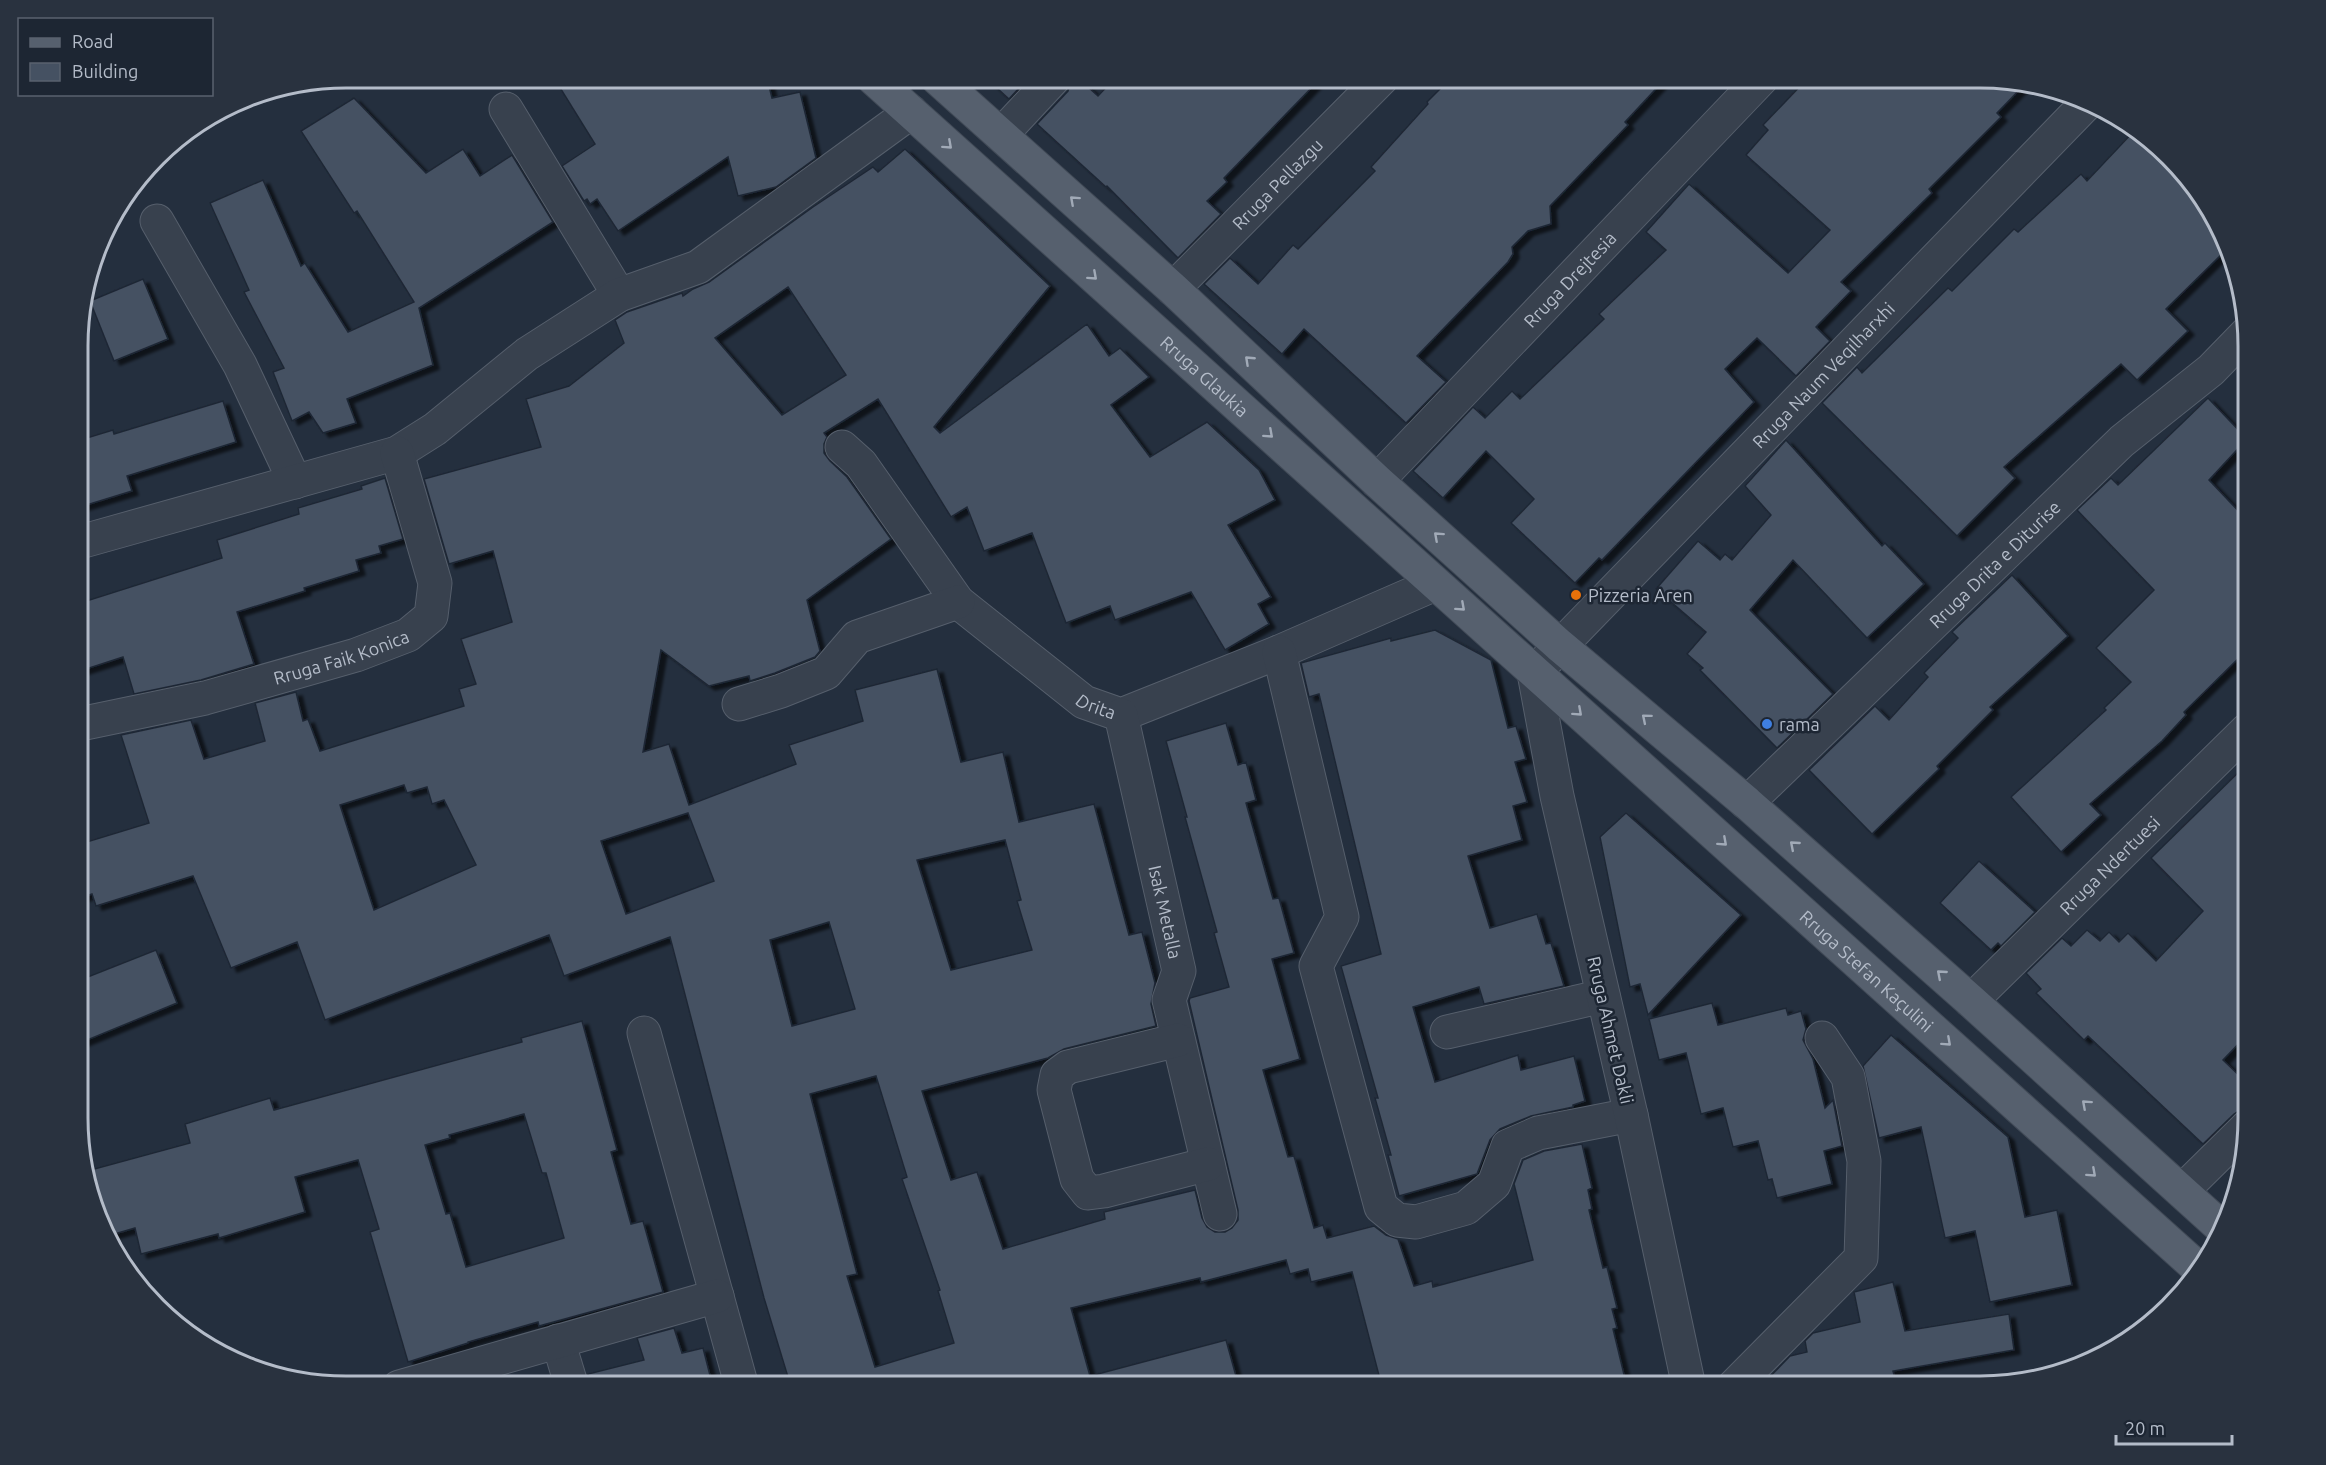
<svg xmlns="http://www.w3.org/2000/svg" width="2326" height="1465" font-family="Ubuntu,sans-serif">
<defs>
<filter id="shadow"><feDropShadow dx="6" dy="4" stdDeviation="1.5" flood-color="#0009"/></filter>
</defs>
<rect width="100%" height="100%" fill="#242f3e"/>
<g fill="#455162" stroke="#1f2835" stroke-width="1.5" fill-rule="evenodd" filter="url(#shadow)">
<path d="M554,78h213l5,20 28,-6 16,66 -40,29 -38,9 -10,-39 -110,74 -21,-32 -7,5 -3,-5 -3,2 -22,-35 33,-22z"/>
<path d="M986,78h42l-19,21z"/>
<path d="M1072,78h6l20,18 17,-18h206l-97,100 3,4 -20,19 14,13 -43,44 -71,-72 -1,1 -69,-63 31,-33z"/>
<path d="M1451,78h215l-41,44 3,3 -78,81 1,18 -23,7 -16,16 1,7 -5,8 -91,94 29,26 -40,41 -102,-94 -22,25 -78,-70 26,-26 28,26 35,-39 5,4 77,-78 -4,-4 57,-63 -1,-2z"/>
<path d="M1808,78h172l45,6 -28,29 4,4 -72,72 3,4 -91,89 10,9 -35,36 14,14 -34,35 -39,-38 -32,31 29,33 -152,158 -3,-2 -24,25 -64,-60 23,-24 -48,-48 -43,47 -30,-27 60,-64 12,11 27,-27 8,8 84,-80 -5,-5 67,-64 -20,-18 43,-48 99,89 42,-43 -84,-75 22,-25 -5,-5z"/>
<path d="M354,98l72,75 37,-24 17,27 32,-21 41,67 -134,86 14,57 -86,34 9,24 -33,10 -14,-21 -17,9 -19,-49 11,-4 -40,-76 5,-2 -39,-87 53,-23 38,86 4,-3 43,69 66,-30 -57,-91 -3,2 -53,-82z"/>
<path d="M2135,130l77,82 12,40 -58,57 22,22 -51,49 -16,-16 -117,103 11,11 -58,58 -135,-133 35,-36 5,6 86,-85 4,3 62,-62 4,3 63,-58 6,7z"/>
<path d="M905,149l145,137 -116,141 6,6 147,-109 22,32 11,-8 29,29 -38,28 39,52 57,-35 52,48 16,30 -47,25 43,72 -13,7 11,20 -44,26 -34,-58 -76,28 -5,-14 -44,17 -34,-90 -48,18 -17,-44 -16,10 -73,-118 -54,34 3,4 -3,7v9l6,8 17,16 44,62 -84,61 13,51 -5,6 -40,16 -25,8 -1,-5 -40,10 -48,-36 -18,102 26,-8 20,61 107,-41 -7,-19 74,-24 -8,-31 82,-21 24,93 42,-10 16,70 75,-18 35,131 13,-3 13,51 -4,21 5,22 -92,23 -16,9 -126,33 29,89 26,-8 26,77 102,-30 -1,-7 91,-22 7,28 5,9 8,5h10l7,-4 6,-8v-10l-49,-209 1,-3 39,-11 -15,-54 3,-1 -32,-115h2l-21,-76 60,-18 12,42 8,-3 10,38 -10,3 27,96 6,-1 15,55 -22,6 28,100 -37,11 25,87 6,-1 20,72 9,-3 4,13 47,-12 12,9 12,4 16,47 18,-5 1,6 100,-27 -19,-76 9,-24 21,-9 38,-7 10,44 -4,2 4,19 -3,1 14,58 4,-1 10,41 -5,1 5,19 -4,1 14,58h-62l-2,-8 -34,8h-147l-30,-115 -41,10 -3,-13 -18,5 -4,-14 -85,22 -1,-4 -129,30 19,68 136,-36 13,47h-448l-27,-89 -94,-361 -106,39 -15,-41 -224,85 -28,-78 -66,26 -38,-92 -97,30 -4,-12 -12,4v-54l69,-21 -28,-88 70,-15 13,39 61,-18 -10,-38 41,-11 7,29 5,-2 12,32 144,-45 -5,-17 17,-5 -15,-45 51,-17 -19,-71 -44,13 -25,-85 117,-32 -15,-48 43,-13 55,-43 -9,-23 12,-8 55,-19 1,3 10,-7 16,-7 104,-75 60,-40 5,5zM788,287l58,88 -64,40 -67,-77zM404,785l3,8 20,-6 5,17 12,-4 32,65 -102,45 -34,-105zM688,813l26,68 -88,33 -25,-73zM1005,840l16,60 -4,1 15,49 -81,20 -34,-110zM829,922l26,87 -63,17 -22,-86zM876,1076l31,101 -5,2 38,111 -2,1 16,52 -79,24 -28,-91 10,-2 -47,-180z"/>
<path d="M143,279l25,60 -54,22 -24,-60z"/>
<path d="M2208,398l39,41 -38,41 38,40v130l-63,62 2,3 -24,26 -72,63 11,11 -40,37 -50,-55 95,-87 -2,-2 27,-26 -35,-34 58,-58 -77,-80 34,-32 7,7z"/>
<path d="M223,401l13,41 -109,34 5,15 -52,16v-67l33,-10 1,4z"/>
<path d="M1786,440l96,106 3,-3 39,41 -57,54 -74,-78 -43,50 83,84 -56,54 -77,-78 3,-2 -16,-14 19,-22 -50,-43 42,-48 22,19 5,-6 7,6 39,-45 -26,-29z"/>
<path d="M385,478l18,61 -24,7 2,7 -25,7 3,11 -55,17 1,3 -68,21 17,52 -53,16 -67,14 -11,-37 -43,14v-68l142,-45 -5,-18 82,-26 -1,-6 64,-19 -1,-3z"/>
<path d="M2012,575l56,61 -78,71 3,3 -56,56 2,3 -67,65 -63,-64 66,-64 14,14 39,-43 -4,-4 34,-35 -6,-6z"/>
<path d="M1435,630l56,30 17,68 8,-2 10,33 -11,3 12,40 -14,4 9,34 -54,16 22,72 47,-14 9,30 5,-1 13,43 -80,18 -5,-17 -66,20 22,75 83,-27 3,15 53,-14 11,45 -12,4v2l-42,9 -31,13 -10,11 -13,34 -78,22 -11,-41h3l-16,-57h3l-37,-132 40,-12 -62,-260 -10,3 -8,-34 90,-25v3z"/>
<path d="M2247,764v271l-24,25 24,23v26h-5l-8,5 -31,30 -115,-108 -4,4 -48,-47 5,-4 -15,-16 36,-35 9,8 16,-16 13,11 9,-9 10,10 9,-9 28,28 47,-50 -52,-53z"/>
<path d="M1626,813l115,102 -93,100 -8,-31 -10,3 -30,-150z"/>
<path d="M1979,861l56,51 -34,34 -3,-3 -7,7 -51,-47z"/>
<path d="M156,950l21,53 -97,40v-63z"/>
<path d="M1712,1003l6,22 68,-17 2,7 13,-4 5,18 -3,11 10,19 12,49 8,-8 9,46 -18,5 8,33 -55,14 -5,-19 -4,1 -10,-39 -25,6 -10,-39 -22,6 -15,-61 -27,7 -10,-41z"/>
<path d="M582,1021l35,129 -6,2 20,72 12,-3 20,71 -124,34 -1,-4 -70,20v1l-60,19 -38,-130 9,-3 -21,-69 -63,17 10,35 -86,26 -1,-4 -77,20 -6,-26 -24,7 -24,-64 103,-28 -5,-19 85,-26 4,12 248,-68 -1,-4zM524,1114l18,59h4l18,65 -98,29 -16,-54 -4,1 -21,-69 25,-7 -1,-3z"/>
<path d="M1891,1035l117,102 17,80 32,-7 15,75 -82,17 -15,-71 -30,7 -24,-111 -42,11 -16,-72z"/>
<path d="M1893,1282l12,49 104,-17 5,36 -121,21 4,15 -137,1 30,-31 17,-4 -2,-11 8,-8 47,-11 -6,-30z"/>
<path d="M674,1328l8,25 21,-5 10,39h-123l-2,-13 56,-14 -7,-22z"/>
</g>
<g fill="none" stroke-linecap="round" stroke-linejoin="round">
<g stroke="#565f6c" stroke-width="35">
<g id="minor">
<path d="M506,109l113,186"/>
<path d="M1001,135l53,-57"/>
<path d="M157,221l83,144 55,117"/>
<path id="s1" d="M1173,289l209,-211"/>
<path id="s2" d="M842,447l19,17 97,138 126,100 37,13 158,-63 156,-68"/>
<path id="s3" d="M1377,481l385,-403"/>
<path d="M80,542l317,-89 38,-24 92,-75 92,-59 79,-28 213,-155"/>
<path d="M1279,652l63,265 -26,49 65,241 16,13 19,2 50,-14 28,-24 14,-38 30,-13 93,-18"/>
<path d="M739,704l42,-13 45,-18 31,-36 101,-35"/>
<path id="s4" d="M1121,715l58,256 -10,29 51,214"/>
<path id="s5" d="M80,724l125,-26 151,-43 52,-20 23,-19 4,-33 -38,-130"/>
<path id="s6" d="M1747,803l375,-362 89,-71 36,-37"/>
<path id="s7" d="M1971,1001l276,-271"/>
<path d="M1447,1032l156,-36"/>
<path d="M644,1033l98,354"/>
<path d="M1178,1040l-110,27 -11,8 -3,15 23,89 11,14 16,-2 104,-27"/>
<path d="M2182,1191l65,-64"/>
<path d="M558,1341l14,46"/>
<path d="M399,1387l318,-91"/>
<path id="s8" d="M1689,1387l-58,-272 -74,-319 -23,-123 552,-569"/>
<path d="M1733,1387l128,-129 3,-97 -16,-84 -26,-39"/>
</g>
</g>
<g stroke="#414a57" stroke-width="35">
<g id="major">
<path id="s9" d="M873,78l1327,1192"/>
<path d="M937,78l236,211 204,192 182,164 188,158 224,198 251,227"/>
</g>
</g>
<use href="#minor" stroke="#38414e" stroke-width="33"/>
<use href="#major" stroke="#56606e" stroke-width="33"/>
</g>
<defs><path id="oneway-chevron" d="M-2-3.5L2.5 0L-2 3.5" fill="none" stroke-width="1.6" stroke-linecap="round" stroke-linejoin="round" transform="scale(1.5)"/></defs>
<g stroke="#a1aab7">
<use href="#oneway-chevron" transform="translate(948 145) rotate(42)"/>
<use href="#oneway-chevron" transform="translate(1074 200) rotate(-138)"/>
<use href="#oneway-chevron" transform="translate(1093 276) rotate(42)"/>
<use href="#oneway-chevron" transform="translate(1249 360) rotate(-137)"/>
<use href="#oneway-chevron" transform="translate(1269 434) rotate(42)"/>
<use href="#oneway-chevron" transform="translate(1438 536) rotate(-138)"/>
<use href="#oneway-chevron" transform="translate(1461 607) rotate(42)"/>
<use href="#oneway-chevron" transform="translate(1578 712) rotate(42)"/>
<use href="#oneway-chevron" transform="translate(1646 718) rotate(-140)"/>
<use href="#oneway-chevron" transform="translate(1723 842) rotate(42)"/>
<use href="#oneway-chevron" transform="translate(1794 845) rotate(-139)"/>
<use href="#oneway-chevron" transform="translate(1941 974) rotate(-139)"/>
<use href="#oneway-chevron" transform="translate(1947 1042) rotate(42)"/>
<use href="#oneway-chevron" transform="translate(2086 1104) rotate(-138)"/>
<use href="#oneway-chevron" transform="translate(2092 1173) rotate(42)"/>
</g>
<circle fill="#e8710a" stroke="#1d2633" stroke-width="2" cx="1576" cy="595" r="6"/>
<circle fill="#3f7fe0" stroke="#1d2633" stroke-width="2" cx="1767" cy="724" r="6"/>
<g text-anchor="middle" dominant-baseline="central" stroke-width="5" stroke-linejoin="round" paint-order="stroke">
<g font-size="18" fill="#b4bcc9" stroke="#1d2633">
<text stroke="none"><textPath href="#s1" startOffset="148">Rruga Pellazgu</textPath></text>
<text stroke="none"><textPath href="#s3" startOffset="279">Rruga Drejtesia</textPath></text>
<text stroke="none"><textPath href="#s9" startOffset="446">Rruga Glaukia</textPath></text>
<text stroke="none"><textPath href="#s8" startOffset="1146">Rruga Naum Veqilharxhi</textPath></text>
<text stroke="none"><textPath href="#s6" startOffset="344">Rruga Drita e Diturise</textPath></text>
<text stroke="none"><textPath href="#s5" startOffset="270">Rruga Faik Konica</textPath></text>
<text stroke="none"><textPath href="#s2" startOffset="368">Drita</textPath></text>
<text stroke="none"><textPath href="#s7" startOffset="194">Rruga Ndertuesi</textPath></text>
<text stroke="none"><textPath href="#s4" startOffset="202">Isak Metalla</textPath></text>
<text stroke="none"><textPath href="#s9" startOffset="1336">Rruga Stefan Kaçulini</textPath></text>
<text transform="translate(1611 1030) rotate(77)">Rruga Ahmet Dakli</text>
</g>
<g font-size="18" fill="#b4bcc9" stroke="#1d2633" text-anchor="start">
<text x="1588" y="595">Pizzeria Aren</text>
<text x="1779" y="724">rama</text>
</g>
</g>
<path d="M0 0H2326V1465H0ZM346 88H1980A258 258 0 0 1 2238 346V1118A258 258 0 0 1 1980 1376H346A258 258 0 0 1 88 1118V346A258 258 0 0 1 346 88Z" fill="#29323f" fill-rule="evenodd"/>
<path fill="none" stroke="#b4bcc9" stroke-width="3" d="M346 88H1980A258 258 0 0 1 2238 346V1118A258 258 0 0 1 1980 1376H346A258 258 0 0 1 88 1118V346A258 258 0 0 1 346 88Z"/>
<rect x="18" y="18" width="195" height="78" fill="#1d2633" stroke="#59626f" stroke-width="1.5"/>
<rect x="30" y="38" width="30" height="9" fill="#56606e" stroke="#59626f" stroke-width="1.5"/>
<text x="72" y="48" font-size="18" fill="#b4bcc9">Road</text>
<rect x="30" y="63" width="30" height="18" fill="#455162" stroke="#59626f" stroke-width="1.5"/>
<text x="72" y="78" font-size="18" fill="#b4bcc9">Building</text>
<path d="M2116 1435v9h116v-9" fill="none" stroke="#b4bcc9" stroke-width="3"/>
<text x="2125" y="1435" font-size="18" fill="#b4bcc9" stroke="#1d2633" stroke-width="4.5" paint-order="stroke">20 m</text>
</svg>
